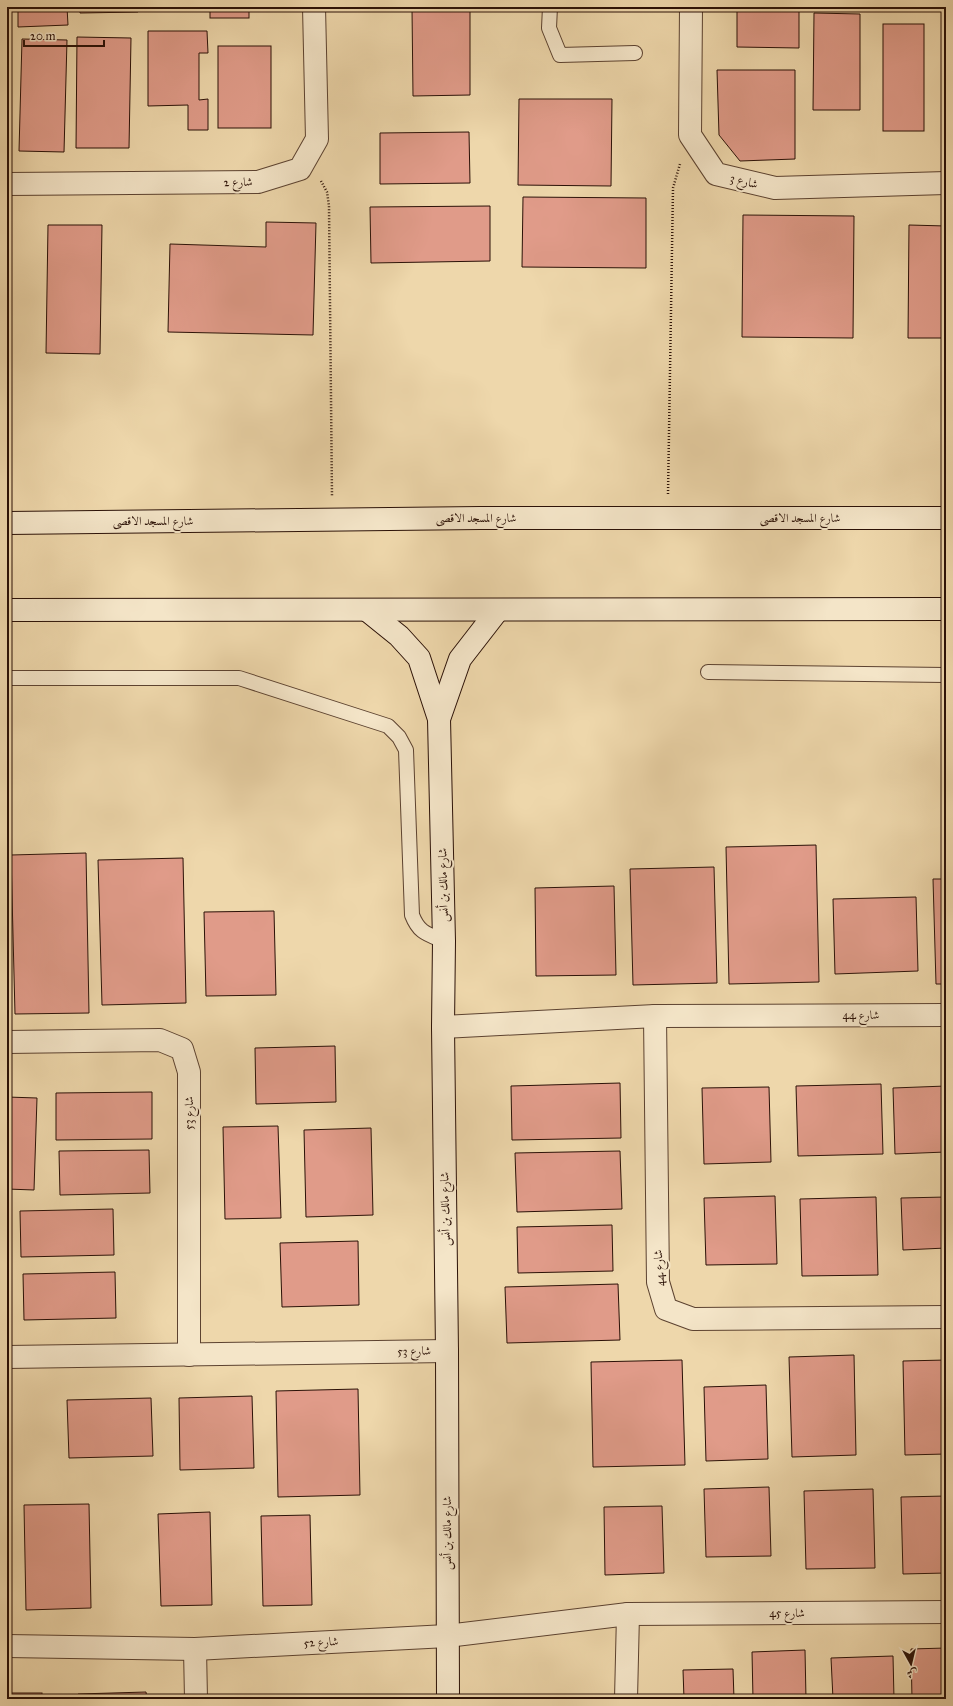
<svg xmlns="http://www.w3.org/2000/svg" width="953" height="1706" font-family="'IM FELL Great Primer',Amiri,serif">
<rect width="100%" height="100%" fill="#eed7ab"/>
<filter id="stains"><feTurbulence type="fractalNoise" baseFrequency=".005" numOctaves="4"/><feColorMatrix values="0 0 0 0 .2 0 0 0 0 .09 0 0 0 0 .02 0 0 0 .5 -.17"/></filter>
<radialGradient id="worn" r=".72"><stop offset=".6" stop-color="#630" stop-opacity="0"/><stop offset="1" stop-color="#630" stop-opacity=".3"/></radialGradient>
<g fill="#e09b89" stroke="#2b1107">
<path d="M18,7h49l1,18 -50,2z"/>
<path d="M80,7h58v5l-58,1z"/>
<path d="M170,7h28v2l-28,1z"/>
<rect x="210" y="7" width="39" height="11"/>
<path d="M737,7h62v41l-62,-1z"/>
<path d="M470,8v87l-57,1 -1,-87z"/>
<path d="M814,13l46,1v96h-47z"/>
<path d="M945,23h1v107h-2z"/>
<rect x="883" y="24" width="41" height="107"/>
<path d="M148,31h59l1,22h-9v47l9,-1v31h-20v-25l-40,1z"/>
<path d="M77,37l54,1 -2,110h-53z"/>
<path d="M22,39l45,1 -3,112 -45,-1z"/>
<rect x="218" y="46" width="53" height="82"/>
<path d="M717,70h78v89l-55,2 -21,-26z"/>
<path d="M519,99h93l-1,87 -93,-1z"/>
<path d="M469,132l1,51 -90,1v-51z"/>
<path d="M523,197l123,1v70l-124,-1z"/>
<path d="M490,206v55l-119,2 -1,-56z"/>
<path d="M743,215l111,1 -1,122 -111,-1z"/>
<path d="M266,222l50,1 -3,112 -145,-3 2,-88 96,3z"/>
<path d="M48,225h54l-2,129 -54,-1z"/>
<path d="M909,225l37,1v112h-38z"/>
<rect x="7" y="233" width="2" height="102"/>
<path d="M816,845l3,137 -90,2 -3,-137z"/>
<path d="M86,853l3,160 -74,1 -4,-159z"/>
<path d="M183,858l3,145 -84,2 -4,-145z"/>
<path d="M714,867l3,116 -84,2 -3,-116z"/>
<path d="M933,879h13v105h-10z"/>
<path d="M614,886l2,89 -80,1 -1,-88z"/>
<path d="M916,897l2,74 -83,3 -2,-75z"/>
<path d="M274,911l2,84 -70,1 -2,-84z"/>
<path d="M335,1046l1,56 -80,2 -1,-56z"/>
<path d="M620,1083l1,55 -109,2 -1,-54z"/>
<path d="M881,1084l2,70 -85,2 -2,-70z"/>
<path d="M946,1086v66l-51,2 -2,-66z"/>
<path d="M769,1087l2,75 -67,2 -2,-76z"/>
<path d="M152,1092v47l-96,1v-47z"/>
<path d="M7,1097l30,1 -3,92 -27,-1z"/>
<path d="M278,1126l3,92 -56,1 -2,-92z"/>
<path d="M371,1128l2,87 -67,2 -2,-87z"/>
<path d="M149,1150l1,43 -90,2 -1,-44z"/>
<path d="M620,1151l2,58 -105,3 -2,-59z"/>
<path d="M775,1196l2,68 -71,1 -2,-67z"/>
<path d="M876,1197l2,78 -76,1 -2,-77z"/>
<path d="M946,1197v51l-43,2 -2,-52z"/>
<path d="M113,1209l1,46 -93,2 -1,-46z"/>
<path d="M612,1225l1,46 -95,2 -1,-46z"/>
<path d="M358,1241l1,64 -77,2 -2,-64z"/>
<path d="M115,1272l1,46 -92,2 -1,-46z"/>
<path d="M618,1284l2,56 -113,3 -2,-56z"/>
<path d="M854,1355l2,100 -64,2 -3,-100z"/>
<path d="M682,1360l3,105 -92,2 -2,-105z"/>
<path d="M946,1360v94l-41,1 -2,-94z"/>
<path d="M766,1385l2,74 -62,2 -2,-74z"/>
<path d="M358,1389l2,106 -82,2 -2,-106z"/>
<path d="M252,1396l2,72 -74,2 -1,-72z"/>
<path d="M151,1398l2,58 -84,2 -2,-58z"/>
<path d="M769,1487l2,69 -65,1 -2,-68z"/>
<path d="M873,1489l2,79 -69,1 -2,-78z"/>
<path d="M946,1496v77l-43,1 -2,-77z"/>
<path d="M89,1504l2,104 -65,2 -2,-105z"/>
<path d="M662,1506l2,67 -59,2 -1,-68z"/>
<path d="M210,1512l2,93 -51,1 -3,-92z"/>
<path d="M310,1515l2,90 -49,1 -2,-90z"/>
<path d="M946,1648v51h-34l-1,-50z"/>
<path d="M805,1650l1,49h-53l-1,-47z"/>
<path d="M893,1656l1,43h-61l-2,-41z"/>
<path d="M733,1669l1,30h-50l-1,-29z"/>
<path d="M146,1692l1,7h-69v-5z"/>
<rect x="7" y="1693" width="35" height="6"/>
<path d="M587,1695v4h-75v-2z"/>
<path d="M342,1697v2h-75z"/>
</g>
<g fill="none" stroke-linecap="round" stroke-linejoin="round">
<g stroke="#5c4230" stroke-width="16">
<g id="lane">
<path d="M550,7l-1,21 11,27 75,-2"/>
<path d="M708,672l238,3"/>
<path d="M7,678h232l149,48 11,11 7,13 6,165c7,18 15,19 32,26"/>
</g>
</g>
<g stroke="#5c4230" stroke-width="24">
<g id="street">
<path d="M691,7l-1,128 26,39 59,14 171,-5"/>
<path d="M7,184l251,-2 42,-13 17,-30 -3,-132"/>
<path d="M655,1016l3,266 8,27 27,10 253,-2"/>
<path d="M443,1027l212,-11 291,-1"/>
<path d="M7,1042l153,-2 22,9 7,23v283"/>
<path d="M7,1357l440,-6"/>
<path d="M7,1646l188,3 252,-13 181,-22 318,-2"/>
<path d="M195,1649l1,50"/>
<path d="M626,1699l2,-85"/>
</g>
</g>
<g stroke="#2b1107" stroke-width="24">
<g id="secondary">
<path d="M7,523l473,-5h466"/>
<path d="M7,610l939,-1"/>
<path d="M368,611l31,25 20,22 20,61 5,222 -1,86 4,324 1,348"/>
<path d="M439,719l21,-60 38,-49"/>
</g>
</g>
<g stroke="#2b1107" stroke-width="2.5" stroke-dasharray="1 2" stroke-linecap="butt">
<path d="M321,181l6,11 2,14 3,290"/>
<path d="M668,494l5,-306 7,-24"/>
</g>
<use href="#lane" stroke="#f4e5c8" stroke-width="14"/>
<use href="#street" stroke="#f4e5c8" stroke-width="22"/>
<use href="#secondary" stroke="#f4e5c8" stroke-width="22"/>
</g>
<g text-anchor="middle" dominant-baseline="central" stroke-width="4" stroke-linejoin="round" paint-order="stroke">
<g font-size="12" fill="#2b1107" stroke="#f4e5c8">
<text transform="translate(744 181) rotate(14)">شارع 3</text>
<text transform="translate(238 182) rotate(-1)">شارع 2</text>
<text x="476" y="518">شارع المسجد الاقصى</text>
<text x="800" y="518">شارع المسجد الاقصى</text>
<text x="153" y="521">شارع المسجد الاقصى</text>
<text transform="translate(443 885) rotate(-91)">شارع مالك بن أنس</text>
<text x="861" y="1015">شارع 44</text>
<text transform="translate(189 1113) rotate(-90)">شارع 53</text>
<text transform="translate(445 1209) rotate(-91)">شارع مالك بن أنس</text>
<text transform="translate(659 1268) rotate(-94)">شارع 44</text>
<text transform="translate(414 1351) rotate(-1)">شارع 53</text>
<text transform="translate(447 1533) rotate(-90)">شارع مالك بن أنس</text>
<text x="787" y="1613">شارع 45</text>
<text transform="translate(321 1642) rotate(-3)">شارع 52</text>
</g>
</g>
<rect width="953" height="1706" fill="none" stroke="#eed7ab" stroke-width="24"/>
<rect x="8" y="8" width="937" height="1690" fill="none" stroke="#2b1107" stroke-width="2"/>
<rect x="12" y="12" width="929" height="1682" fill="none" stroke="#2b1107"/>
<g transform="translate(911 1664) rotate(172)" stroke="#f4e5c8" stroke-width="3" paint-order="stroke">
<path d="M0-3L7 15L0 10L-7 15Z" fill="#2b1107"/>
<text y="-6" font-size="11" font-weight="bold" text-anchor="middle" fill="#2b1107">ش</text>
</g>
<path d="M24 40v6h80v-6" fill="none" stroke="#2b1107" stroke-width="2"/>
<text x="30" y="40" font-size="12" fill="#2b1107" stroke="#f4e5c8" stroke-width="3" paint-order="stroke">20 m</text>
<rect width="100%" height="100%" filter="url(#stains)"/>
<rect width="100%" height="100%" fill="url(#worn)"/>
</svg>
